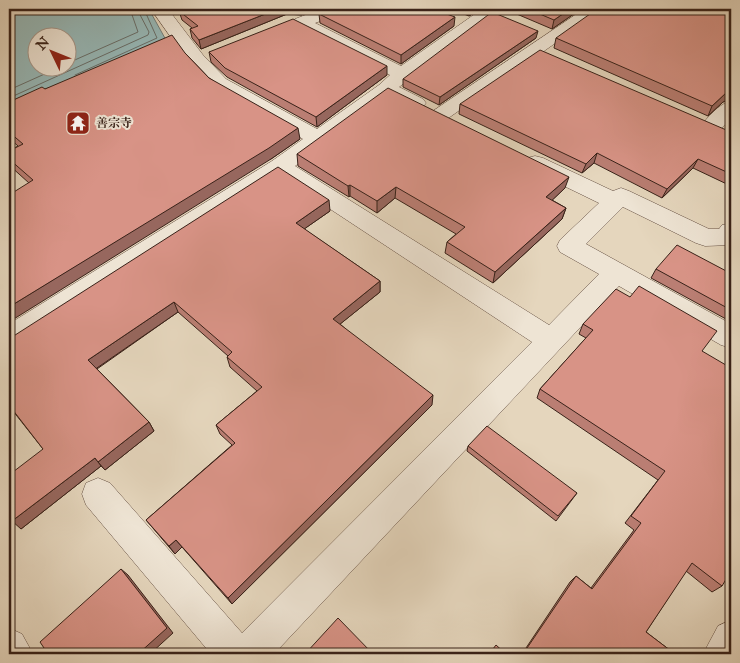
<svg xmlns="http://www.w3.org/2000/svg" width="740" height="663" font-family="'IM FELL Great Primer','Noto Serif JP',serif">
<rect width="100%" height="100%" fill="#e5d6bd"/>
<filter id="stains"><feTurbulence type="fractalNoise" baseFrequency=".004" numOctaves="4"/><feColorMatrix values="0 0 0 0 .2 0 0 0 0 .09 0 0 0 0 .02 0 0 0 .5 -.17"/></filter>
<radialGradient id="worn" r=".72"><stop offset=".6" stop-color="#630" stop-opacity="0"/><stop offset="1" stop-color="#630" stop-opacity=".3"/></radialGradient>
<path fill="#97b8b7" stroke="#717c78" fill-rule="evenodd" d="M25,9h121l5,4 15,27 -157,70v-95zM38,38h30v30h-30z"/>
<g fill="none" stroke-linecap="round" stroke-linejoin="round">
<g stroke="#686d68" stroke-width="1">
<path d="M68,63l70,-31 -8,-23"/>
<path d="M75,75l82,-37 -13,-29"/>
<path d="M9,90l49,-22"/>
<path d="M9,98l139,-63 1,-3 -12,-23"/>
</g>
<g stroke="#644f42" stroke-width="1">
<g id="minor">
<path d="M9,9h11l-3,4 -8,2z"/>
<path d="M151,9h17l35,46 23,24 91,50 62,-44 11,-10 -95,-48 -3,-4 3,-4 26,-10h23l-2,4 -27,10 86,43 81,-57h19l-102,78 24,12 3,4 -3,4c-13,3 -23,-4 -35,-10l-93,69 254,159 50,-51 -39,-22 -3,-6 3,-6 39,-37 -72,-35 -3,-5 3,-5 8,-2 8,2 70,33 8,-3 8,3 80,38h10l3,-4 9,-2v22l-26,1 -9,-3 -73,-36 -37,37 145,80v24l-10,-3 -102,-59 -345,368h-63l-125,-149 -4,-11 4,-11 12,-5 12,5 132,150 290,-291 -252,-166 -261,170 -10,3v-25l263,-163 31,-22 -91,-52 -23,-24z"/>
<path d="M584,9h20l-157,110 -7,2 -7,-2 -3,-4 3,-4z"/>
<path d="M731,101v17c-9,10 -14,17 -27,13l-3,-4c6,-10 18,-23 30,-26z"/>
<path d="M731,620v34h-28l15,-28z"/>
<path d="M9,628l13,6 11,20h-24z"/>
</g>
</g>
<use href="#minor" fill="#eee4d4" fill-rule="evenodd"/>
</g>
<g fill="#ba7e73" stroke="#392219">
<path d="M186,9h131l-16,6 -14,-1 -86,35 -9,-11 -2,-9 2,-1 -10,-8 -3,-9z"/>
<path d="M451,9h29l-11,7z"/>
<path d="M505,9h76l-29,20z"/>
<path d="M731,9v91l-1,-1 -7,3 -15,14 -154,-68 2,-10z"/>
<path d="M319,14l135,12 -53,38 -81,-41z"/>
<path d="M536,38l-97,67 -36,-18v-8z"/>
<path d="M209,52l178,23 -70,52 -90,-50 -16,-15z"/>
<path d="M185,53l24,25 91,61 -29,20 -242,24 -20,-18v-14l9,-5 -9,-8v-25l2,-2 -2,-5v-4l36,-13z"/>
<path d="M460,104l271,28v54l-38,-18 -31,30 -68,-35 -12,10 -123,-59z"/>
<path d="M731,117v10l-4,-3z"/>
<path d="M297,154l268,34 -13,12 14,8 -4,11 -69,64 -48,-30 2,-11 9,-8 -61,-36 -18,15 -27,-17 -1,1 -51,-31z"/>
<path d="M330,211l-26,18 76,52v11l-40,32 92,81 -200,199 -50,-57 -7,7 -29,-34 86,-75 -12,-11 -4,-9 41,-34 -27,-24 -3,-10 1,-1 -50,-44 -81,57 52,53 5,9 -49,39 -4,-4 -80,63 22,-80 -30,-38 -1,-74z"/>
<path d="M656,269l74,4 1,-2v45l-1,-1 -4,4 -75,-41z"/>
<path d="M583,324l119,27 20,235 -10,6 -26,-21 -40,61 29,22h-153l48,-72 6,-6 15,12 43,-58 -9,-7 33,-43 -121,-82 3,-9 46,-51 -7,-4z"/>
<path d="M468,446l109,47 -21,28 -89,-70z"/>
</g>
<g fill="#97675e" stroke="#392219">
<path d="M278,9h9v5l-86,35 -2,-9z"/>
<path d="M300,9h17l-16,6z"/>
<path d="M470,9h10l-11,7z"/>
<path d="M570,9h11l-29,20 2,-9z"/>
<path d="M455,17l-1,9 -53,38v-9z"/>
<path d="M538,31l-2,7 -97,67 1,-8z"/>
<path d="M387,66v9l-70,52 -1,-10z"/>
<path d="M731,91l-1,8 -7,3 -15,14 4,-10 15,-14z"/>
<path d="M298,128l2,11 -29,20 -262,163v-15z"/>
<path d="M597,153l-3,10 -12,10 4,-9z"/>
<path d="M698,159l-5,9 -31,30 5,-9z"/>
<path d="M569,177l-4,11 -22,21 3,-12z"/>
<path d="M350,185v11l-1,1 -1,-11z"/>
<path d="M396,187l-1,11 -18,15v-12z"/>
<path d="M329,200l1,11 -33,23 -1,-11z"/>
<path d="M566,208l-4,11 -69,64 2,-11z"/>
<path d="M380,281v11l-46,37 -1,-10z"/>
<path d="M174,302l4,10 -84,58 -6,-10z"/>
<path d="M433,395l-1,10 -200,199 -4,-6z"/>
<path d="M9,405l5,6 -5,3z"/>
<path d="M149,422l5,9 -49,39 -7,-8z"/>
<path d="M95,458l6,8 -80,63 -9,-8z"/>
<path d="M176,540l6,7 -7,7 -6,-8z"/>
<path d="M121,569l7,6 45,58 -23,21h-12z"/>
</g>
<g fill="#d89386" stroke="#392219">
<path d="M186,9h92l-79,31 -9,-11 8,-3 -19,-15z"/>
<path d="M334,9h99l22,8 -54,38 -82,-41z"/>
<path d="M528,9h42l-16,11z"/>
<path d="M597,9h134v82l-4,1 -15,14 -156,-68z"/>
<path d="M492,12l46,19 -98,66 -37,-18z"/>
<path d="M293,19l94,47 -71,51 -91,-49 -16,-16z"/>
<path d="M172,35l13,18 24,25 89,50 -29,20 -260,159v-112l24,-15 -24,-21v-8l14,-7 -14,-12v-19l6,-3 -6,-6v-2l33,-15 3,2z"/>
<path d="M540,50l191,82v42l-33,-15 -31,30 -70,-36 -11,11 -126,-60z"/>
<path d="M388,88l181,89 -23,20 20,11 -71,64 -48,-30 18,-15 -69,-40 -19,14 -27,-16 -2,1 -51,-32z"/>
<path d="M278,167l51,33 -33,23 84,58 -47,38 100,76 -205,203 -52,-58 -7,6 -23,-26 89,-77 -19,-18 46,-38 -35,-30 5,-5 -58,-50 -86,58 61,62 -51,40 -3,-4 -83,63 -3,-4v-42l34,-26 -34,-44v-67l3,-1z"/>
<path d="M677,245l53,28 1,-2v39l-75,-41z"/>
<path d="M639,286l78,45 -15,20 29,17v203l-9,15 -30,-23 -46,69 29,22h-152l53,-78 16,13 49,-66 -10,-7 34,-45 -125,-82 53,-59 -10,-6 33,-35 14,8z"/>
<path d="M487,426l90,67 -19,23 -90,-70z"/>
<path d="M121,569l46,59 -29,26h-90l-8,-12z"/>
<path d="M338,618l35,36h-68z"/>
<path d="M496,645l10,9h-17z"/>
</g>
<defs>
<g id="temple-square" transform="scale(1.25)"><rect x="-9" y="-9" width="18" height="18" rx="4" fill="#8f2418" stroke="#eee4d4"/><path d="M0-6L5-2H3V0L6.5 2.5H4V6H1.5V3h-3V6H-4V2.5H-6.5L-3 0V-2H-5Z" fill="#fff"/></g>
</defs>
<g fill-rule="evenodd">
<use href="#temple-square" x="78" y="123"/>
</g>
<g text-anchor="middle" dominant-baseline="central" stroke-width="4" stroke-linejoin="round" paint-order="stroke">
<g font-size="12" font-weight="bold" fill="#392219" stroke="#eee4d4" text-anchor="start">
<text x="96" y="123">善宗寺</text>
</g>
</g>
<rect width="740" height="663" fill="none" stroke="#e5d6bd" stroke-width="30"/>
<rect x="10" y="10" width="720" height="643" fill="none" stroke="#392219" stroke-width="2.5"/>
<rect x="15" y="15" width="710" height="633" fill="none" stroke="#392219"/>
<g transform="translate(52 52) rotate(313)"><circle r="24" fill="#eee4d4" stroke="#a69689"/>
<path d="M0-4L9 19L0 12L-9 19Z" fill="#8f2418"/>
<text y="-8" font-size="14" font-weight="bold" text-anchor="middle" fill="#392219">N</text>
</g>
<rect width="100%" height="100%" filter="url(#stains)"/>
<rect width="100%" height="100%" fill="url(#worn)"/>
</svg>
